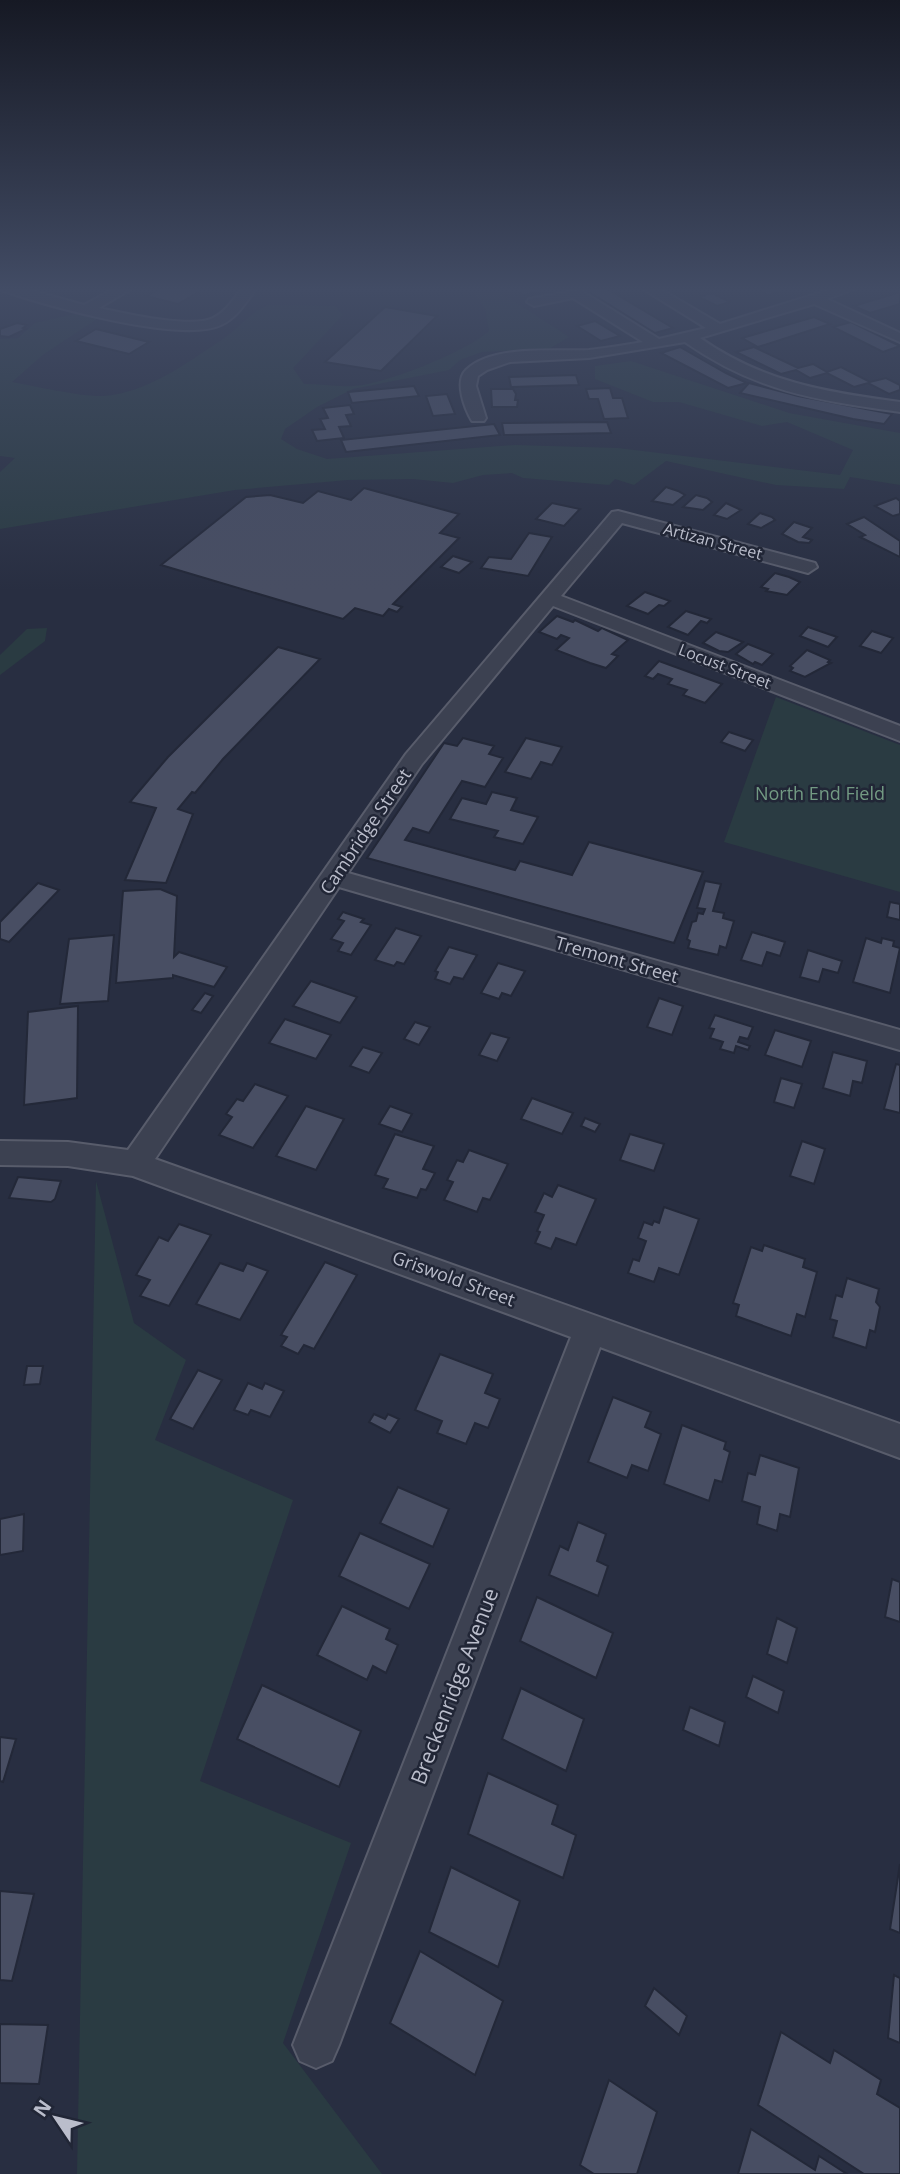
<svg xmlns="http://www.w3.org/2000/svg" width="900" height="2174" font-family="'Open Sans',sans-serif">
<rect width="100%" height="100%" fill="#282e41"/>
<g fill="#2a3b42">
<path d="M470,287h30l-5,2 74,48 -20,12 -67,3 -22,8 -11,10 -96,19 -36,18 -32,22 -4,10 16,10 30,10 188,-14 103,3 222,27 13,-25 -66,-28 -25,4 -83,-24h-26l-58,-23v-13l36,-5 158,52 111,20v52l-50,-8 -6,12 -68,-4 -110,-24 -32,24 -19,-6 -6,6 -86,-7 -11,-5 -29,2 -30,8 -40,-4 -65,1 -113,10 -235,39v-57l15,-14 -15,-2v-117l18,-1 17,-15 53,-12 12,6 -56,37 -32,28c23,4 69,15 91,14 44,-3 82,-32 117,-55 17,-11 31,-29 48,-36l67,1 8,9 -50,53 11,16c16,0 33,3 49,2 31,-1 114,-35 136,-55l-4,-23z"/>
<path d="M47,628l-2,13 -45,34v-20l27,-26z"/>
<path d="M776,697l124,48v147l-176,-50z"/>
<path d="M96,1181l38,142 52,37 -31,80 138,60 -93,281 151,62 -68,200 99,131h-305z"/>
</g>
<g fill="#484e63" stroke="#232838" stroke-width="2">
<path d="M163,287h44l-29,17 -32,-8z"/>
<path d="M517,287h47l-41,8 -11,-7z"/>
<path d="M581,287h23l69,41 -18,5z"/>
<path d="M770,287h10l5,3 -17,5 -10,-5z"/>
<path d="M900,292v12l-30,9 -16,-7z"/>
<path d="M712,293l18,9 -13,4 -18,-9z"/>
<path d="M385,307l52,9 -56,55 -56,-9z"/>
<path d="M814,317l16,7 -72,23 -16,-9z"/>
<path d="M595,321l25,15 -19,5 -24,-15z"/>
<path d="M851,322l49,24 -17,6 -50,-25z"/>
<path d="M17,323l10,2 -4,3 3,1 -17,8 -9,-1v-7z"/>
<path d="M96,329l53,13 -20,12 -53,-13z"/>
<path d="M680,347l46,26 21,10 -19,5 -67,-35z"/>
<path d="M754,347l44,21 15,-4 14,8 14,-5 29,15 16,-4 14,7v5l-11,4 -21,-11 -14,4 -27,-14 -17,5 -14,-8 -15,4 -45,-22z"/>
<path d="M576,375l3,10 -68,2 -2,-10z"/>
<path d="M749,383l49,13 94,18 -8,10 -31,-5 -113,-26z"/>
<path d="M414,386l5,10 -67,7 -4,-11z"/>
<path d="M610,388l3,10h9l6,20 -24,1 -6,-20h-9l-3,-10z"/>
<path d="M491,389h22l3,5 -1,6h3l-1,7h-25z"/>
<path d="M447,394l8,20 -22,2 -7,-20z"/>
<path d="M350,405l4,9 -8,1 5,11 -12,1 5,11 -27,3 -5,-11 13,-1 -5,-10 8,-1 -5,-10z"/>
<path d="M607,422l4,11 -107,2 -2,-12z"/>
<path d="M494,424l6,11 -154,17 -5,-12z"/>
<path d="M666,487l12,4 7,4 -12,10 -21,-4z"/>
<path d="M364,488l95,26 -19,19 19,5 -66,66 9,3 -5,5 -8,-3 -6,7 -28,-8 -12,11 -182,-54 85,-68 24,-2 33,8 15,-12 33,9z"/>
<path d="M696,495l11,3 5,4 -9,8 -20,-3z"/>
<path d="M896,498l4,3v13l-7,2 -18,-10z"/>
<path d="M552,503l28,6 -16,17 -28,-7z"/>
<path d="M726,503l15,7 -14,9 -13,-4z"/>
<path d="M760,513l12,4 3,3 -14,8 -13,-4z"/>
<path d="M864,517l36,24v16l-40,-20 5,-2 -18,-11z"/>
<path d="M794,522l18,6 -9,9 9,3 -3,3 -11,-1 -16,-8z"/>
<path d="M529,533l23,4 -24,39 -47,-8 8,-11 22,2z"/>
<path d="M453,556l19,6 -13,11 -18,-6z"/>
<path d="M775,573l14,4 11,5 -13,13 -21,-4 2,-2 -7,-2z"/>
<path d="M645,592l25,9 -6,5 -5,-1 -11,9 -21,-8z"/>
<path d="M686,611l25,8 -4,4 -6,-2 -13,14 -20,-8z"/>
<path d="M557,616l16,6 2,-2 23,11 4,-3 26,12 -16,14 6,2 -12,12 -16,-5 -34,-13 13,-12 -8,-3 -4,4 -18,-7z"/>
<path d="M808,627l29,10 -9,10 -28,-11z"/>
<path d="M872,631l21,7 -12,15 -21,-7z"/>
<path d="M716,632l27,10 -15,10 -9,-1 -16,-8z"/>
<path d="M748,644l25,10 -11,11 -7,-3 -2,2 -17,-10z"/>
<path d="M278,647l42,12 -97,100 -28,34 -3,-1 -14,17 15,5 -27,69 -41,-3 31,-72 -26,-6 38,-45z"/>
<path d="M807,650l23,10 -2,2 3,1 -26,14 -15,-6 3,-3 -3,-2z"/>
<path d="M659,661l63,23 -17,19 -22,-8 4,-5 -19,-6 4,-5 -14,-5 -5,5 -8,-3z"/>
<path d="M729,732l24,8 -8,11 -24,-9z"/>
<path d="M463,738l31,8 -5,8 14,4 -18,29 -23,-6 -33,52 -16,-5 -8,12 110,30 5,-9 52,14 17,-33 114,30 -29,71 -307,-85 77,-115 13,3z"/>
<path d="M526,738l36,9 -10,18 -11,-3 -10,17 -26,-7z"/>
<path d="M492,792l25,6 -6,12 27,7 -15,27 -29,-7 4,-6 -48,-12 12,-21 24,6z"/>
<path d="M705,881l16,3 -8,27 11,2 -1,5 11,3 -8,27 -6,-2 -2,9 -30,-7 2,-7 -3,-2 5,-17 4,-1 2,-8 5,1 2,-5 -8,-1z"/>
<path d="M38,883l21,7 -50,52 -9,-3v-17z"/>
<path d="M160,889l17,7 -3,61 5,-5 48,15 -13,20 -41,-12v3l-57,5 7,-92z"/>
<path d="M890,902l10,2v16l-13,-3z"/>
<path d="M343,912l21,7 -3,3 10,3 -20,30 -13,-4 5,-8 -12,-4 13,-18 -6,-2z"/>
<path d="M396,928l25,8 -17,28 -7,-2 -3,4 -19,-6z"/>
<path d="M752,932l33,10 -5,14 -13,-4 -5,14 -21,-6z"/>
<path d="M114,935l-6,66 -48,3 9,-65z"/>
<path d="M866,938l15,5 1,-5 12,3 -1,5 7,2 -10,45 -37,-11z"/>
<path d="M449,947l28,8 -14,24 -9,-2 -4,7 -15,-5 3,-7 -3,-1z"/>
<path d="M808,950l34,11 -4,12 -15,-4 -4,13 -19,-5z"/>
<path d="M498,963l27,8 -14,25 -9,-3 -3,6 -18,-6z"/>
<path d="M311,981l46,16 -17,26 -47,-17z"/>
<path d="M205,993l8,3 -12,17 -9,-3z"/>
<path d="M659,998l24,8 -11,29 -25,-8z"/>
<path d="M78,1006l-1,92 -53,7 4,-93z"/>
<path d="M715,1015l38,12 -5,12 -8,-2 -2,5 12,4 -2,4 -12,-4 -2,7 -14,-4 3,-7 -13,-4 4,-9 -5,-1z"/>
<path d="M285,1019l46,16 -15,24 -47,-16z"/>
<path d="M415,1022l15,5 -11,18 -15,-6z"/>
<path d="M775,1030l36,11 -9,26 -37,-12z"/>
<path d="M491,1033l18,5 -12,23 -18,-6z"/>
<path d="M363,1047l19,6 -13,20 -19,-7z"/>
<path d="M833,1052l34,9 -5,22 -9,-2 -3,15 -27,-8z"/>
<path d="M896,1064l4,1v48l-16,-4z"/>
<path d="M781,1078l21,6 -8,24 -20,-6z"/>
<path d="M255,1084l33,12 -35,52 -34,-13 13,-18 -6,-3 11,-15 6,2z"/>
<path d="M532,1098l41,15 -11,21 -41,-15z"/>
<path d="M306,1106l38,13 -28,51 -40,-14z"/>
<path d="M390,1106l22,8 -10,18 -23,-8z"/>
<path d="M585,1118l15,6 -5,8 -14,-6z"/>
<path d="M395,1134l39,12 -11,23 12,4 -9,17 -5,-1 -4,9 -34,-10 5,-9 -13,-4z"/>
<path d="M630,1134l34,10 -10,27 -34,-11z"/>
<path d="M802,1141l23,8 -11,35 -24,-8z"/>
<path d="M469,1150l39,14 -18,36 -7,-2 -6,14 -33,-12 9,-18 -6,-2 10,-20 6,2z"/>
<path d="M18,1177l43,4 -6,18 -4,3 -42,-4z"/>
<path d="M558,1185l38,14 -20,46 -20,-7 -5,11 -16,-6 5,-11 -3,-1 7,-16 -9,-3 9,-19 8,4z"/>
<path d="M664,1207l35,12 -20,56 -20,-7 -5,14 -26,-9 5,-14 6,2 7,-20 -8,-3 6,-16 8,3 2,-4 5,2z"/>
<path d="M179,1224l32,11 -42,71 -29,-10 10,-16 -14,-5 23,-38 9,4z"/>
<path d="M764,1245l41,14 -2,8 14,5 -12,45 -8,-3 -6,22 -55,-20 3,-11 -6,-2 18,-56 11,4z"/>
<path d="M325,1262l32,13 -43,74 -10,-4 -6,9 -17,-8 6,-9 -6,-2z"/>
<path d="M220,1263l23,8 4,-8 21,8 -28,49 -44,-16z"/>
<path d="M847,1278l32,11 -3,13 4,5 -5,25 -5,-2 -4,18 -33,-11 4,-16 -7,-2 6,-24 6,2z"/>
<path d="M440,1354l53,20 -8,19 15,6 -12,29 -13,-5 -9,21 -29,-11 5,-12 -27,-11z"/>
<path d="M27,1366h16l-3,18 -16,1z"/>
<path d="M198,1370l24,10 -29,49 -23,-10z"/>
<path d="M248,1383l14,6 3,-6 19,8 -14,26 -19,-7 -3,5 -14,-5z"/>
<path d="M613,1397l38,15 -6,15 16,7 -13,37 -16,-6 -5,13 -39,-16z"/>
<path d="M374,1414l11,5 3,-5 11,5 -9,14 -21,-11z"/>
<path d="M682,1425l44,17 -2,7 6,3 -8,30 -7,-2 -6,21 -45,-17z"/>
<path d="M760,1455l39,13 -9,49 -10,-3 -3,17 -20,-7 3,-17 -18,-6 6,-28 7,2z"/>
<path d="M398,1487l51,22 -16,38 -53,-24z"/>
<path d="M24,1514l-1,37 -23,4v-36z"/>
<path d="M578,1522l28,12 -9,27 11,5 -10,30 -49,-21 11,-29 8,4z"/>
<path d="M360,1533l70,31 -21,45 -70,-33z"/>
<path d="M892,1579l8,3v40l-15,-5z"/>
<path d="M537,1597l76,36 -17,45 -76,-37z"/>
<path d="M342,1606l48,23 -4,10 12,6 -12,28 -13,-7 -6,14 -50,-25z"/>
<path d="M777,1618l20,10 -10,35 -20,-9z"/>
<path d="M753,1676l31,15 -6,22 -32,-16z"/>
<path d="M262,1685l99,46 -22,56 -102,-48z"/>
<path d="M521,1688l63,31 -18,52 -64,-32z"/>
<path d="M690,1707l35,15 -6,24 -36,-16z"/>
<path d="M0,1737l16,2 -13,43 -3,-1z"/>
<path d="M488,1773l70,32 -6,19 24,11 -13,43 -95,-44z"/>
<path d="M900,1864v69l-10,-4z"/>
<path d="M451,1867l69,34 -22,66 -69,-35z"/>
<path d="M0,1891l34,3 -22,87 -12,-1z"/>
<path d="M420,1951l83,50 -28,74 -85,-52z"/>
<path d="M894,1975l6,3v65l-12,-5z"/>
<path d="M654,1988l33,28 -8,19 -34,-29z"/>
<path d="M0,2024l48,1 -9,59 -39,-1z"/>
<path d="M781,2032l49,31 4,-13 47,30 -4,14 23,14v66h-36l-106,-69z"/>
<path d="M609,2080l48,32 -20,62h-43l-14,-9z"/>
<path d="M751,2129l64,41 4,-14 28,18h-109z"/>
</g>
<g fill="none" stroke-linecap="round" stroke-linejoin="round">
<g stroke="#585c6b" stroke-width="4">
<g id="minor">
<path d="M0,287h19l65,18 33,-18h17l-35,21c24,5 92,21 114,10 13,-6 21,-20 30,-31h14c-10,14 -20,31 -36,38 -40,19 -177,-20 -220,-35z"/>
<path d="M640,287h17l63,37 118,-37h21l-32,12 73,34v9l-86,-38 -114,34c63,44 125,54 200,64v10c-84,-12 -143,-20 -215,-70l-96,16 -79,4 -23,8 -9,6 -2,10 10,32 -2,3h-12c-7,-12 -18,-39 -6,-51 27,-26 89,-18 123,-20 18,-2 36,-5 54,-8l-70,-44 -39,8 -7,-4 2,-3 51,-9 79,49 47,-11z"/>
<path d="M618,511l197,52 2,4 -9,6 -186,-50 -61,73 339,130v15l-347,-135 -131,158 -74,109 552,157v20l-561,-163 -184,272 745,265v34l-300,-111 -261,698 -7,16 -16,7 -16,-7 -7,-16 278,-708 -438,-161 -65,-10 -68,-1v-24l68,1 60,8 278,-396 206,-242z"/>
</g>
</g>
<use href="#minor" fill="#3c4151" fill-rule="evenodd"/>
</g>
<linearGradient id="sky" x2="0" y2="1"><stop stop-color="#161924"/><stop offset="0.49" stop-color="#424c65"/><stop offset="1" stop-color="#424c65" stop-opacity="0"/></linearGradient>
<rect width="900" height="591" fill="url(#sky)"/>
<g text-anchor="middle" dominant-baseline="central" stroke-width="5" stroke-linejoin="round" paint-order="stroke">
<g font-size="16" fill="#babdcb" stroke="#212636">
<text transform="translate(713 541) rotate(15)">Artizan Street</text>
<text transform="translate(725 666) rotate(21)">Locust Street</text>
</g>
<g font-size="18" fill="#729a83" stroke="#212636">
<text x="820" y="793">North End Field</text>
</g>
<g font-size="18" fill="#babdcb" stroke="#212636">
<text transform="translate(365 831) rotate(-56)">Cambridge Street</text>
<text transform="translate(617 959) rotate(16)">Tremont Street</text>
<text transform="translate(454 1278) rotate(20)">Griswold Street</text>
</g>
<g font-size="21" fill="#babdcb" stroke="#212636">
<text transform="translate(454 1686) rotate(-69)">Breckenridge Avenue</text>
</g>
</g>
<g transform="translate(56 2118) rotate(305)" stroke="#212636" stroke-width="5" paint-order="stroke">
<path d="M0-5L12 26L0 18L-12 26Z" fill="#babdcb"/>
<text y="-10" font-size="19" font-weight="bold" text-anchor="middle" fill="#babdcb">N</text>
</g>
</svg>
